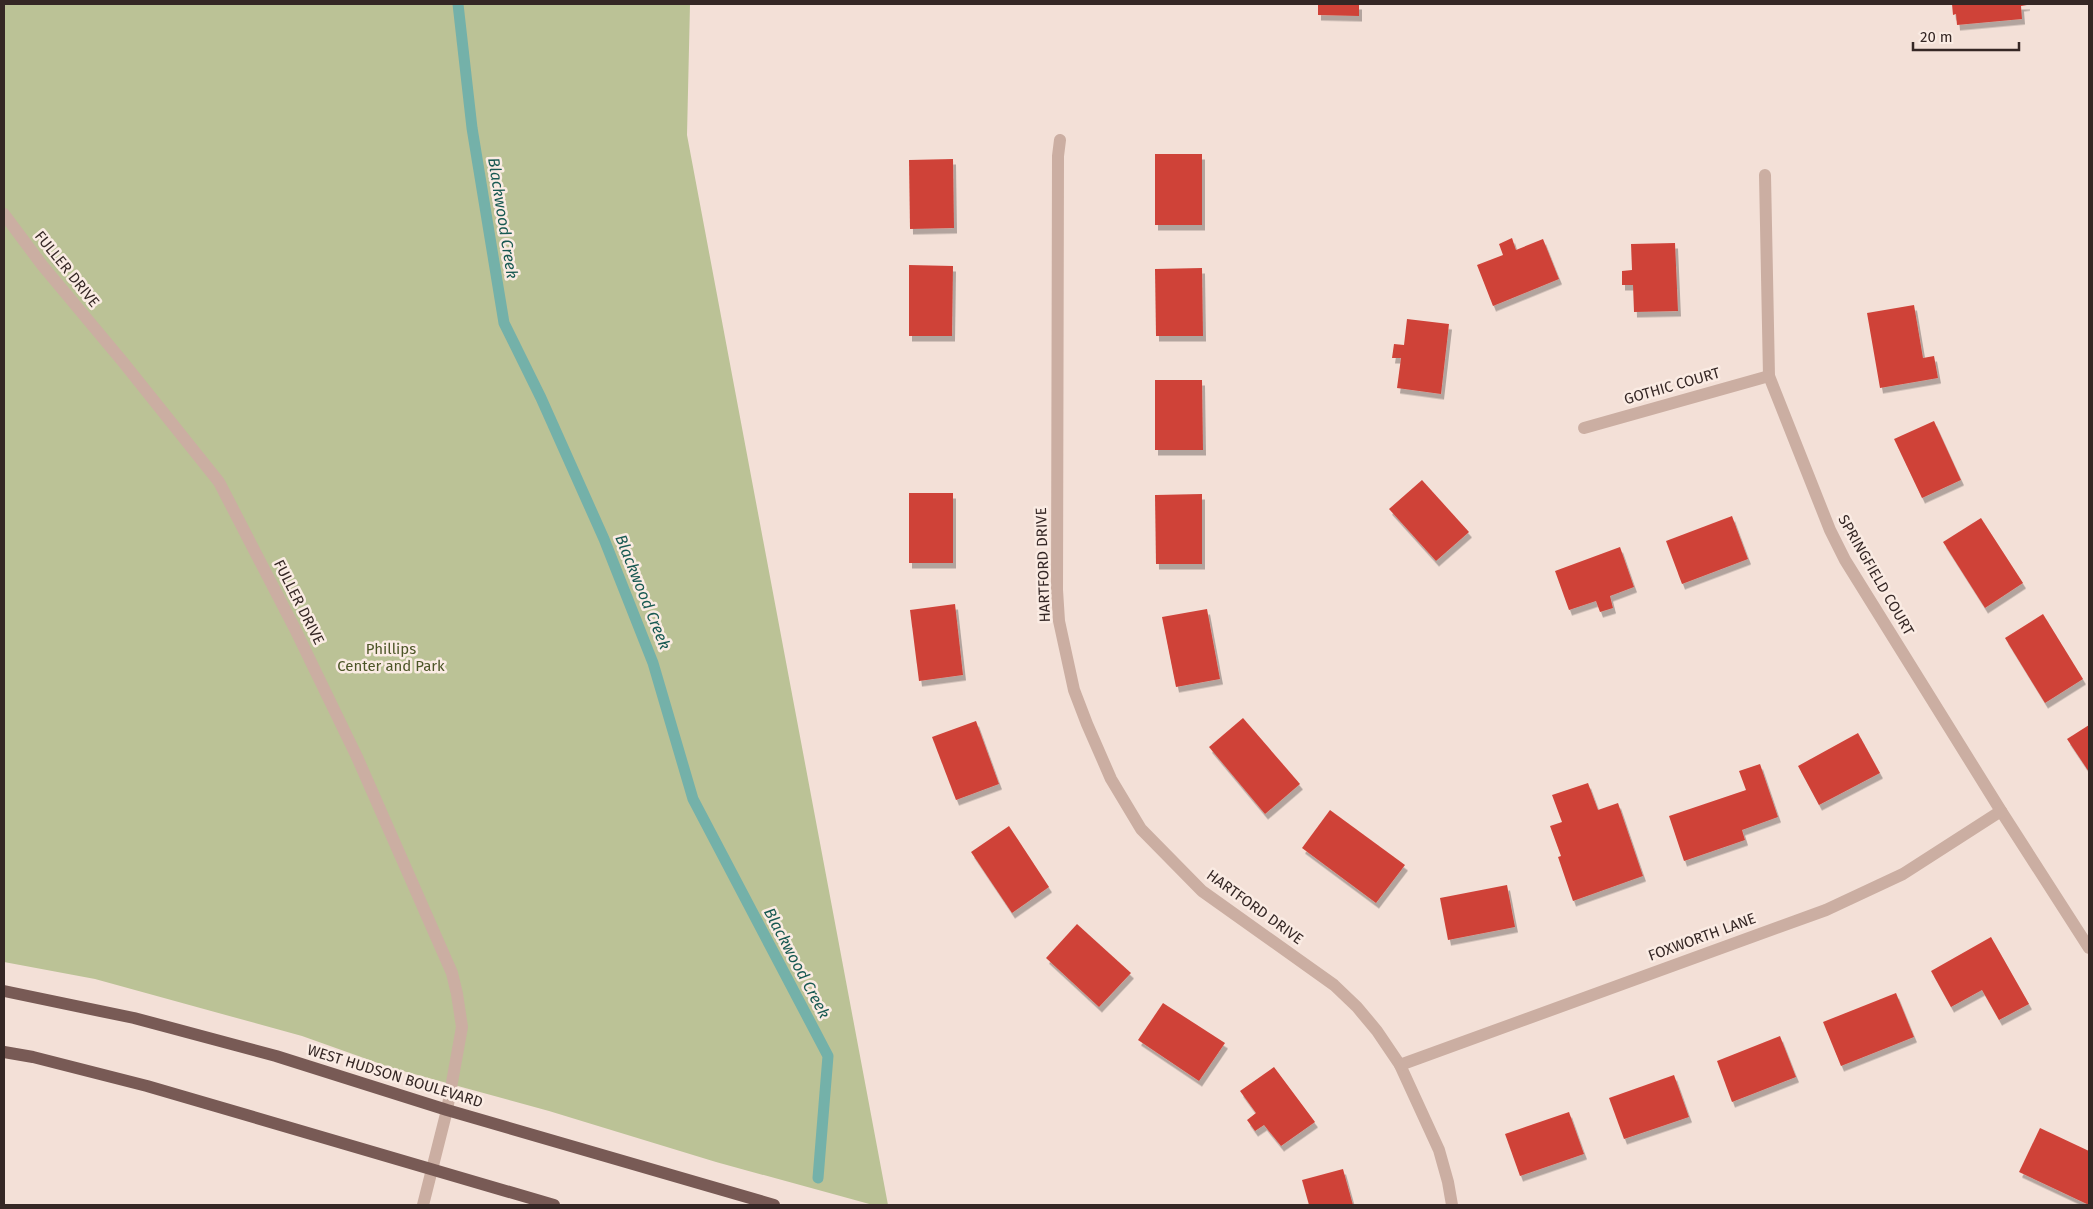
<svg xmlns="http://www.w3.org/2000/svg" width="2093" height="1209" font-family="'Fira Sans',sans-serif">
<defs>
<filter id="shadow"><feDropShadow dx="3" dy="5.5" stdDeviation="0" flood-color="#0004"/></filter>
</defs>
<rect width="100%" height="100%" fill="#f3e0d7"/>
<path fill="#bbc296" d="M4,4h686l-3,131 201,1070h-15l-157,-43 -167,-51 -157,-43 -90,-32 -207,-57 -91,-17z"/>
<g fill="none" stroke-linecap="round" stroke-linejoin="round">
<path stroke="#74b1a9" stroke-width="11" d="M458,4l14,124 32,195 37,75 63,141 49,124 40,136 135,257 -10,122"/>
</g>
<g fill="#cf4339" filter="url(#shadow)">
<path d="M1318,4h41v12l-41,-1z"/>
<path d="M1952,4h75v1l-6,1 1,13 -65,6 -1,-11 -3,1z"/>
<rect x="1155" y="154" width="47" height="71"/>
<path d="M953,159l1,69 -44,1 -1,-69z"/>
<path d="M1512,238l4,12 27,-11 16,40 -66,27 -16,-41 26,-10 -4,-11z"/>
<path d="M1675,243l3,68 -44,1 -1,-27h-11v-14l10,-1 -1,-26z"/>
<path d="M909,265l44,1 -1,70h-43z"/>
<path d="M1202,268l1,68h-47l-1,-67z"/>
<path d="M1914,305l9,53 11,-2 4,22 -58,10 -13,-75z"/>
<path d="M1407,319l42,5 -8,70 -44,-6 4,-30h-9l2,-14 10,1z"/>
<path d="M1155,380h47l1,70h-48z"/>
<path d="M1934,421l27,59 -39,18 -28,-59z"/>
<path d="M1422,480l47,52 -33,29 -47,-52z"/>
<rect x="909" y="493" width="44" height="70"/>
<path d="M1202,494v70h-46l-1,-69z"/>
<path d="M1732,516l16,43 -66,25 -16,-43z"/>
<path d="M1981,518l42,65 -38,25 -42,-66z"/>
<path d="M1620,547l14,40 -24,9 3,12 -13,4 -4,-11 -27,9 -14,-39z"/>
<path d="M955,604l8,71 -44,6 -9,-71z"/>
<path d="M1207,609l13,70 -44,8 -14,-70z"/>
<path d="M2043,614l40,65 -38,24 -40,-65z"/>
<path d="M1243,718l57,66 -35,30 -56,-67z"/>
<path d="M976,721l23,63 -43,16 -24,-63z"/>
<path d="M2089,725v47l-22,-33z"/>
<path d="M1858,733l22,40 -61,32 -21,-39z"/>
<path d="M1760,764l18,53 -36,13 3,10 -61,21 -15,-45 77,-26 -7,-19z"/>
<path d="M1588,783l10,27 20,-7 25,73 -70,25 -15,-44 3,-1 -11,-30 12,-4 -10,-27z"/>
<path d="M1330,810l75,55 -29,38 -74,-55z"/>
<path d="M1009,826l40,61 -37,26 -41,-61z"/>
<path d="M1507,885l8,42 -67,13 -8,-42z"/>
<path d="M1077,924l54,49 -32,34 -53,-49z"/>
<path d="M1991,937l38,67 -30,16 -17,-30 -31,17 -20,-36z"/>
<path d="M1896,993l18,44 -73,29 -18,-44z"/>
<path d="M1163,1003l62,40 -26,38 -61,-41z"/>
<path d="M1780,1036l16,41 -64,25 -15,-41z"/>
<path d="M1274,1067l41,55 -34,24 -17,-21 -9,6 -8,-11 9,-7 -16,-22z"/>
<path d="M1674,1075l15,42 -65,22 -15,-41z"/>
<path d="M1569,1112l15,42 -64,22 -15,-42z"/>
<path d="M2040,1128l49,23v54l-70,-33z"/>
<path d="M1343,1169l10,36h-44l-7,-25z"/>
</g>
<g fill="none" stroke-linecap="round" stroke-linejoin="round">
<g stroke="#cbaea2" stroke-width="12">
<path d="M1060,140l-2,16 -1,434 2,31 15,69 13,34 24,55 30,50 61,62 132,94 23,22 20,24 23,34 39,85 9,32 4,23"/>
<path d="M1765,175l4,201 61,154 15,30 156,251 88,137"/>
<path d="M4,214l38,51 81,97 96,120 76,147 62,128 95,216 5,21 5,33 -15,83 -24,95"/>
<path d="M1584,428l185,-52"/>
<path d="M1400,1065l426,-155 77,-36 98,-63"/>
</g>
<g stroke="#785a55" stroke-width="12">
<path d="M4,991l130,27 142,38 171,54 327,95"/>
<path d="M4,1052l29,5 114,29 407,119"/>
</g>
</g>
<g text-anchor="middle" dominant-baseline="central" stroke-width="5" stroke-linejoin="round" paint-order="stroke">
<g font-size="15" fill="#352725" stroke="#faebe3">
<text transform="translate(67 269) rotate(51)">FULLER DRIVE</text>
<text transform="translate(1672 386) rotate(-16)">GOTHIC COURT</text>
<text transform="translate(1043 565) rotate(-92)">HARTFORD DRIVE</text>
<text transform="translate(1876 575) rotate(60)">SPRINGFIELD COURT</text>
<text transform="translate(299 602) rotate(63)">FULLER DRIVE</text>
<text transform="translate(1255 907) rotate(36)">HARTFORD DRIVE</text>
<text transform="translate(1702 937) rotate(-20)">FOXWORTH LANE</text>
<text transform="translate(395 1076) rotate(17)">WEST HUDSON BOULEVARD</text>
</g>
<g font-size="15" fill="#4c5527" stroke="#faebe3">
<text x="391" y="649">Phillips<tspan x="391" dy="17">Center and Park</tspan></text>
</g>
<g font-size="16" font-style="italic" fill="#185952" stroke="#faebe3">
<text transform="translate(503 218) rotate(81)">Blackwood Creek</text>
<text transform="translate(643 592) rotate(68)">Blackwood Creek</text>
<text transform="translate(797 963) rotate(62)">Blackwood Creek</text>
</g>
</g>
<rect width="2093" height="1209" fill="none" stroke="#352725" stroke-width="10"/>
<path d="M1913 42v8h106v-8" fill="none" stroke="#352725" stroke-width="2.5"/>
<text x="1920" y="42" font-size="15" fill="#352725" stroke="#faebe3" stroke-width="4" paint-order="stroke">20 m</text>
</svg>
